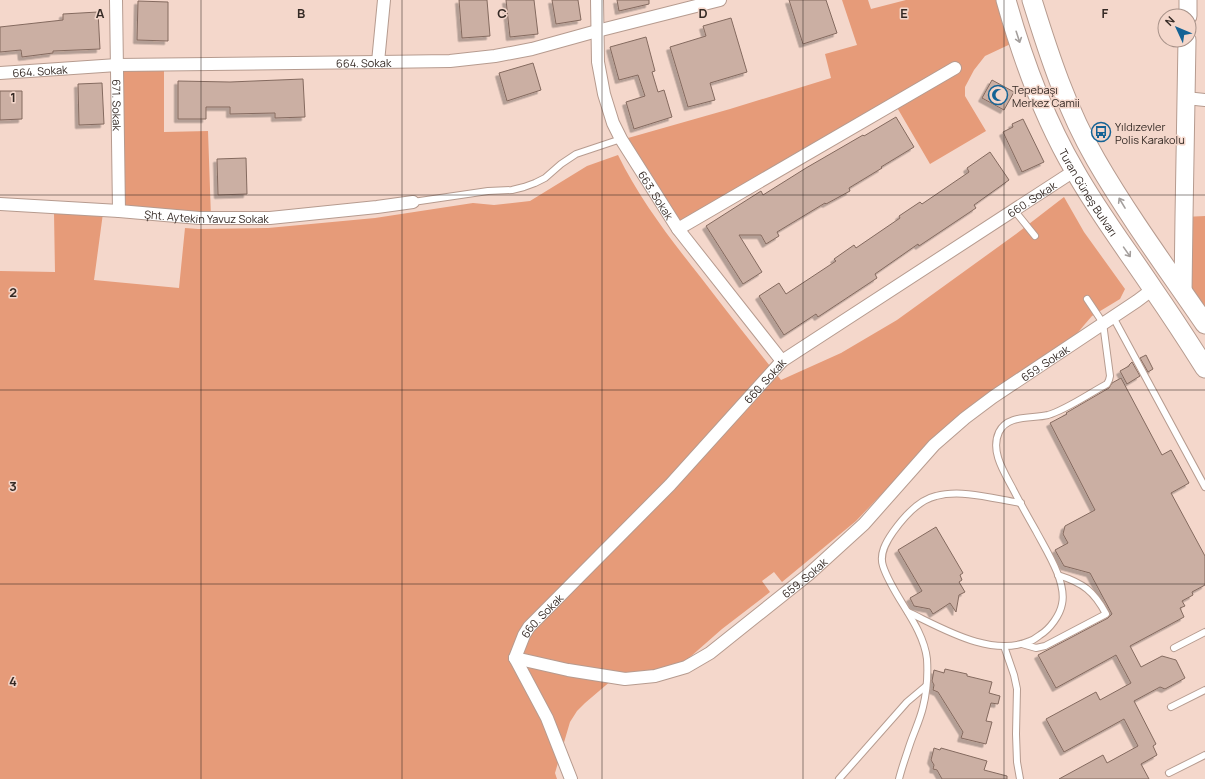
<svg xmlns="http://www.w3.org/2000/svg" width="1205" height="779" font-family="Manrope,sans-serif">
<defs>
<filter id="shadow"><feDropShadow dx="-3.5" dy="3.5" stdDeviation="0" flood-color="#0004"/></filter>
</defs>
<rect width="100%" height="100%" fill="#f4d7cb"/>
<g fill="#e69b79">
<path d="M842,0h26l3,9 35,-9h100l13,40 -34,16 -11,14 -9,17v9l21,35 -56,33 -35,-60 -217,125 -57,-89 109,-31 101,-31 -6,-24 32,-9z"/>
<path d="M117,65h47v67l44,-1 3,87 -92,-7z"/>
<path d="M618,155c22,45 53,85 84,124 26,34 53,68 79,101l60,-27 56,-33 119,-86 48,-37 20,35 41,57 -5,10 -28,17 -7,8 -10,12 -178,142 -41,43 -74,61 -8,-10 -12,9 8,11 -48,37 -41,36 -10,5 -52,4 -34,29 -8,8 -7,11 -15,51 2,6h-557v-508l55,1 -1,-59h49l-9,67 85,8 6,-60 13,1 70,-1 107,-10 98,-15 21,2 36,-4 57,-35z"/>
<path d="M1205,216v108l-22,-31 1,-76z"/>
</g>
<g fill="#cbafa3" stroke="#846a5f" filter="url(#shadow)">
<path d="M459,0h28l3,36 -28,2z"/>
<path d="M506,0h28l4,34 -28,3z"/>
<path d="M552,0h26l3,20 -25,4z"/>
<path d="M617,0h32v4l-30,7z"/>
<path d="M789,0h37l11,33 -34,11z"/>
<path d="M138,1l30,1v39l-31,-1z"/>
<path d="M98,12l2,37 -47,2v2l-31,4 -1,-7 -21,2v-25l63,-7v-6z"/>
<path d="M731,18l16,54 -37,11 5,17 -27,7 -18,-60 36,-11 -3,-10z"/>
<path d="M646,37l9,34 -3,1 6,20 6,-2 8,27 -38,12 -8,-27 19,-6 -7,-21 -19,5 -9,-33z"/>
<path d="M533,63l8,27 -34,11 -8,-28z"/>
<path d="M303,79l2,38 -30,1v-5l-45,1v-7h-24v12h-28v-38l52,1z"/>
<path d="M992,80l22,12 -10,18 -22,-12z"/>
<path d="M102,83l2,41 -25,1 -1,-41z"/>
<path d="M0,91h22v28l-22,1z"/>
<path d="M896,117l18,30 -33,20 1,1 -33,20 1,3 -24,13 -1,-1 -48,29 2,4 -13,8 -5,-9h-22l23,37 -19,12 -37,-58 55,-35 2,4 43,-27 57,-33 1,1z"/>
<path d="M1023,119l21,43 -22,10 -19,-40 10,-5 -1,-3z"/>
<path d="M990,152l19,28 -35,25 2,3 -57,38 -1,-2 -43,30 2,4 -59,39 -2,-3 -32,21 -25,-39 20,-13 7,11 50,-33 -2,-2 20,-14 2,3 44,-30 -1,-2 21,-14 2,2 47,-32 -2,-4z"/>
<path d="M246,158l1,36 -29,1 -1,-36z"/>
<path d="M1146,355l7,14 -5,3 -8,-14z"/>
<path d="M1132,362l8,14 -13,8 -7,-13 9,-5v-1z"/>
<path d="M1121,378l41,77 9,-5 18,33 -18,10 34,63v29l-13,7 1,3 -11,6 3,5 -5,2 4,9 -54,29 11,21 21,-11 14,4 9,18 -20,11 -5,-2 -26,14 22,43 -3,2 4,9 -16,9 8,15h-90l44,-24 4,8 31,-17 -14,-27 -60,33 -18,-33 50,-27 4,8 31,-17 -15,-28 -60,33 -18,-33 70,-37 4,-4 -22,-41 -26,-7 -9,-16 13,-7 -5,-9 2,-8 30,-16 -45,-87 17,-9 -1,-1 43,-25 3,-5z"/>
<path d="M936,527l27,46 -3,2 2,5 -3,2 6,10 -6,3 -3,17 -6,-9 -17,11 -3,-5 -16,-3 -4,-8 12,-7 -24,-41z"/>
<path d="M945,669l22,5v2l25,6 -3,11 11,3 -2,8 -7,-1 -5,18 6,1 -6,22 -25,-6 2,-6 -25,-40 -5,-2 1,-5 -2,-4 2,-11 10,3z"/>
<path d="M934,748l6,2 1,-2 46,13 -3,9 23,6v3h-65l-5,-9 -4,-1 1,-4 -3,-5z"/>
</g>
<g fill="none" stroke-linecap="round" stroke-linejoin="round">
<g stroke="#b69b8f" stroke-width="8">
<g id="service">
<path d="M413,202l75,-11 24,-1 12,-3 11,-4 10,-5 16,-14 15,-10 45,-15"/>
<path d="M1014,210l21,26"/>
<path d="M1113,317l92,170"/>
<path d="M908,612c34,16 83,46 122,29 4,-1 7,-4 10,-6 10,-6 20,-20 22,-31 5,-22 -16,-54 -26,-73 -8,-14 -16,-28 -23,-42 -9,-17 -23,-38 -14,-57 9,-18 33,-13 49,-17 18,-5 42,-22 59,-31l2,-4 1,-4 -7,-53 -16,-24"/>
<path d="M1022,644l14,4 9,-2 61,-32c-12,-23 -23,-31 -48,-39"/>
<path d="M1004,646l10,29 3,14 -1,45 1,28 3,17"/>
<path d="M1174,648l31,-16"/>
<path d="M1171,707l34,-17"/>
<path d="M1169,773l36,-18"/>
<path d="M839,779l68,-77 19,-16"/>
<path d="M899,779c3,-12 7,-23 11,-35 4,-12 10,-24 13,-37 4,-16 5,-32 4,-48 -4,-34 -34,-62 -44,-93 -4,-12 3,-24 10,-34 10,-14 25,-32 43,-36 26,-7 59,3 85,7"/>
</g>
</g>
<g stroke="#b69b8f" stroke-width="14">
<g id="minor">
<path id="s1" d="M116,0l3,211"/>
<path id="s2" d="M597,0l1,62 6,32 9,29 8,16 57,90 104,132"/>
<path d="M378,62l6,-62"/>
<path id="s3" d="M0,73l117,-8 261,-3 72,-1 45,-5 37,-7 65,-18 123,-31"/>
<path d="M1186,98l19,2"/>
<path id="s4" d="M0,204l119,7 80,7h71l107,-11 36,-5"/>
<path d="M678,229l277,-161"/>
<path id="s5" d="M515,658l53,12 57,9 30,-3 31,-9 24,-14 99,-79 55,-50 70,-79 31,-27 28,-21 144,-96 16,-12"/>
<path id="s6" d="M515,658l9,-23 5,-8 141,-142 112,-124 292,-190"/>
<path d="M515,658l32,60 24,61"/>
</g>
</g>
<g stroke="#b69b8f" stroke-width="19">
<g id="secondary">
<path d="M1188,16v-16"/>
<path d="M1183,293l1,-76 3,-177"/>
</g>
</g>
<g stroke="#b69b8f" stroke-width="21">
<g id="primary">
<path id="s7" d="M1006,0c16,57 39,120 69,171 23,41 52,79 78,118 18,26 35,52 52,79"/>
<path d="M1032,0c17,55 35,110 64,160 33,57 72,110 109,164"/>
</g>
</g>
<use href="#service" stroke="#fff" stroke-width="6"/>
<use href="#minor" stroke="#fff" stroke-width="12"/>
<use href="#secondary" stroke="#fff" stroke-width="17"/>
<use href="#primary" stroke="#fff" stroke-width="19"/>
</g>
<defs><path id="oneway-shaft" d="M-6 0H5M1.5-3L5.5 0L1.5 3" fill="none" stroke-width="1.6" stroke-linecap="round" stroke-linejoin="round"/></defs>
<g stroke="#a49f9d">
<use href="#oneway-shaft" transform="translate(1018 37) rotate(72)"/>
<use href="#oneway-shaft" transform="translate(1122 203) rotate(-121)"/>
<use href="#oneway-shaft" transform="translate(1127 252) rotate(55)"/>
</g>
<path fill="none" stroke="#352a25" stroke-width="1" stroke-opacity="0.55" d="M201,0v779M402,0v779M602,0v779M803,0v779M1004,0v779M0,195h1205M0,390h1205M0,584h1205"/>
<defs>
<g id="mosque-ring" transform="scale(1)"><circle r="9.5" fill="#f4d7cb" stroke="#156395" stroke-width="1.5"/><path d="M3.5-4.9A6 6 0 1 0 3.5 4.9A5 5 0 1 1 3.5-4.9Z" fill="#156395"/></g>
<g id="bus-ring" transform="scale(1)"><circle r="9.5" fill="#f4d7cb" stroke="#156395" stroke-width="1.5"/><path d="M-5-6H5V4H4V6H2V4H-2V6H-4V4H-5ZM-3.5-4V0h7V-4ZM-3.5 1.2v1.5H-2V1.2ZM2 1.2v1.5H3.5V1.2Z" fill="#156395"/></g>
</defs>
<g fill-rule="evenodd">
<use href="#mosque-ring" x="998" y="95"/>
<use href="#bus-ring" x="1101" y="132"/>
</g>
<g text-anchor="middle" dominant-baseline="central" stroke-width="3" stroke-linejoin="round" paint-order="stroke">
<g font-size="11" fill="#352a25" stroke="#f4d7cb">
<text stroke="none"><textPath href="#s3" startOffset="364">664. Sokak</textPath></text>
<text stroke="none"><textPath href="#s3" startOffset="40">664. Sokak</textPath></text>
<text stroke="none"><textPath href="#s1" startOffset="105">671. Sokak</textPath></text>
<text stroke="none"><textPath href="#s7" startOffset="210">Turan Güneş Bulvarı</textPath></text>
<text stroke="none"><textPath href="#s2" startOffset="209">663. Sokak</textPath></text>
<text stroke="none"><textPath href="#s6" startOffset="699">660. Sokak</textPath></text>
<text stroke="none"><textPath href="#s4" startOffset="207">Şht. Aytekin Yavuz Sokak</textPath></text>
<text stroke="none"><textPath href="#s5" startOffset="647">659. Sokak</textPath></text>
<text stroke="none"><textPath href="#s6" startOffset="375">660. Sokak</textPath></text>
<text stroke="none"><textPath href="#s5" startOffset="323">659. Sokak</textPath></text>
<text stroke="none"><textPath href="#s6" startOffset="51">660. Sokak</textPath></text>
</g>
<g font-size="11" fill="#352a25" stroke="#f4d7cb" text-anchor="start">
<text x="1012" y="89">Tepebaşı<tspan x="1012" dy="13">Merkez Camii</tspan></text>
<text x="1115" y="126">Yıldızevler<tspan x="1115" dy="13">Polis Karakolu</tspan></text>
</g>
</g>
<g font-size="13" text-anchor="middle" font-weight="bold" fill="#352a25" stroke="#f4d7cb" stroke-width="3" stroke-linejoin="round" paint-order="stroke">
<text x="100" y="18">A</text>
<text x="301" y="18">B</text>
<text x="502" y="18">C</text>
<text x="703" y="18">D</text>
<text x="904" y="18">E</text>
<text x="1105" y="18">F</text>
<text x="13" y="102">1</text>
<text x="13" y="297">2</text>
<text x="13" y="491">3</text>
<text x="13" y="686">4</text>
</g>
<g transform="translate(1177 28) rotate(314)"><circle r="19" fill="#f4d7cb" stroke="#a89289"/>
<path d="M0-3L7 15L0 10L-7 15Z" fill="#156395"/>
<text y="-6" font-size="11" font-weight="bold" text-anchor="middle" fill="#352a25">N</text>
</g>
</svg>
